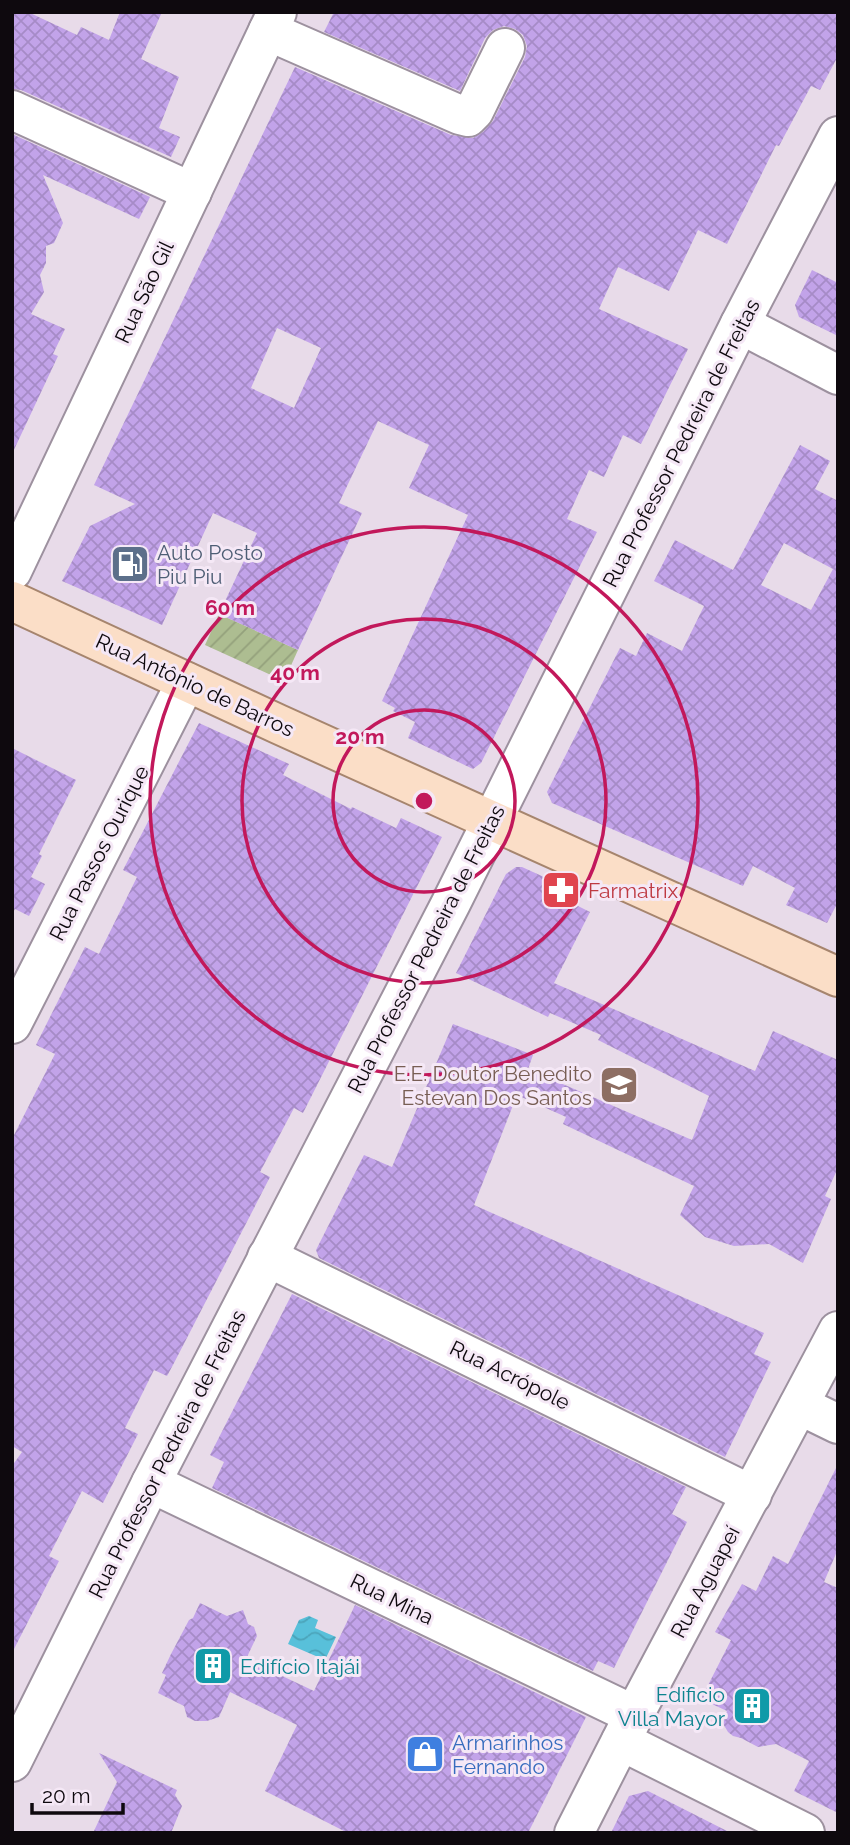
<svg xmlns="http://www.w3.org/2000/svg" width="850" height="1845" font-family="Raleway,sans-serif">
<defs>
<pattern id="garden-furrows" width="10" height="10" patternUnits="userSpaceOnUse" patternTransform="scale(1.75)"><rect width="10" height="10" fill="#adbd91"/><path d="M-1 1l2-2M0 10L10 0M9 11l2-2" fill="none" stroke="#94a17c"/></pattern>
<pattern id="water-waves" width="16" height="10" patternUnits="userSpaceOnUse" patternTransform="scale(1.75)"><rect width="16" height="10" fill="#58c0da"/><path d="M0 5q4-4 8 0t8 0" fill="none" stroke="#4ba4ba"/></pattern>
<pattern id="building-cross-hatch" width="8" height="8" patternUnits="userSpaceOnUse" patternTransform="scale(1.75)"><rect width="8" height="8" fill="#c2a3e9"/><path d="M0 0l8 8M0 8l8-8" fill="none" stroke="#a68bc7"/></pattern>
</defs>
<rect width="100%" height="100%" fill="#e8dbe9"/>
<path fill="url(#garden-furrows)" d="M219,614l79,36 -14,31 -79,-36z"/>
<path fill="url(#water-waves)" d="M309,1616l9,4 -3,8 21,9 -11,23 -37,-16 11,-24z"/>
<g fill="url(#building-cross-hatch)" fill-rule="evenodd">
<path d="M12,12h16l49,23 4,-8 28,13 11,-28h42l-21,47 38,18 -20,51 21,9 -9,20 -150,-67 -9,-1z"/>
<path d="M334,12h504v44l-18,34 -9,-4 -32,60 -3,-1 -49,99 -29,-14 -29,61 -51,-24 -19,42 89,40 -47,95 -18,-9 -19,42 -15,-7 -22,49 30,13 -116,231 -8,6 -65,-31 7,-16 -22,-11 2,-3 -13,-7 86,-186 -59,-27 20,-43 -51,-24 -39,82 23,10 -64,137 -79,-36 38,-81 -44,-20 -51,112 -100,-44 28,-55 45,-22 -41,-19 201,-418 156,68 22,3 10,-6 10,-11 32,-64 2,-11 -4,-11 -8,-6 -11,-3 -11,4 -8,8 -25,53 -136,-59zM277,328l44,20 -27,60 -43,-20z"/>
<path d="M12,134l138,63 -11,22 -96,-44 20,48 -9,20 -8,3v17l-6,12 4,17 -13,22 34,15 -12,25 5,2 -46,98z"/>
<path d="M812,270l26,13v53l-39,-19 -4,-12z"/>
<path d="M800,445l30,16 -15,28 23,12v401l-11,21 -41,-18 9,-17 -42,-22 -10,20 -191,-83 -5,-11 73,-144 16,8 11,-23 35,18 22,-45 -50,-25 21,-41 58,30zM784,543l49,26 -22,41 -50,-25z"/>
<path d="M199,723l90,41 -6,11 68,34 1,-2 44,21 5,-10 41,19 -139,276 -9,-5 -34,64 10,5 -96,186 -7,13 -13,-6 -29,58 13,6 -35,69 -21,-12 -33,65 10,5 -47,92v-187l10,-14 -10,-6v-307l43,-85 -19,-9 49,-98 14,7 38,-77 -14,-7z"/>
<path d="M12,748l64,32 -37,74 3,2 -11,21 14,7 -16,32 -14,-7 -3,5z"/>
<path d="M516,867h6l44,20 -6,10 30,15 -36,71 201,88 18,-40 65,29v108l-13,28 6,3 -28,64 -34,-19 -35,2 -29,-9 -25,-22 14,-29 -131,-62 3,-7 -49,-22 -43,110 290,128 -10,21 17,8 -46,95 -406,-199 -3,-8 48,-95 28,12 61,-143 80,31 -5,14 164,71 17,-44 -111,-56 3,-5 -51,-22 -2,4 -92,-44 50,-99z"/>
<path d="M292,1294l394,193 -14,27 15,8 -73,146 -16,-7 -5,10 -381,-183 12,-26 -14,-7z"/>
<path d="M838,1464v85l-14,33 14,6v225l-44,-22 15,-30 -33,-17 -18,3 -17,-9 -8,-2 -5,-4 -6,-10 5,-11 -26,-12 30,-59 -16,-8 27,-48 14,7 17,-35 15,8z"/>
<path d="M200,1603l27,13 16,-6 5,14 6,3 3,9 -11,23 68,32 41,-86 231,112 -58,116h-180l-83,-42 32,-66 -67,-33 -11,25 -12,4h-12l-8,-4 -3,-11 -26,-13 8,-18 -4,-2 9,-19 18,-34 4,-2z"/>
<path d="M99,1753l78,37 -2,5 7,11 -11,27h-78l24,-51z"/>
<path d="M648,1791l83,42h-120l18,-37z"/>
</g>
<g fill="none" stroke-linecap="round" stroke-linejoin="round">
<g stroke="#9d919f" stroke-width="42">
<g id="minor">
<path d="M268,31l192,84 8,2 6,-6 31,-63"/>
<path d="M12,110l180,82"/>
<path d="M740,324l98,51"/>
<path d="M12,571l265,-559"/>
<path d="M12,1024l174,-342"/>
<path d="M267,1257l485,238"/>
<path d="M799,1405l39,19"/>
<path d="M151,1483l483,232"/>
<path d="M621,1741l184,92"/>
<path d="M12,1762l139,-279 300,-580 289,-579 98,-188"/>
<path d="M574,1833l60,-118 204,-384"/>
</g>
</g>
<g stroke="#a6856e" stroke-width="42">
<path id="major" d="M12,601l266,123 560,253"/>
</g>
<use href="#minor" stroke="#fff" stroke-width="38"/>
<use href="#major" stroke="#fbdec7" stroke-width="38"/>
</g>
<g fill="none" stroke="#c2185b" stroke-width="3.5">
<circle cx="424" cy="801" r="91"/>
<circle cx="424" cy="801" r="182"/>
<circle cx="424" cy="801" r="274"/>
</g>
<defs>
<g id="fuel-square" transform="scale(2.0125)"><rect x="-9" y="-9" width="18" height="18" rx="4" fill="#5c6f8a" stroke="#f5e8f6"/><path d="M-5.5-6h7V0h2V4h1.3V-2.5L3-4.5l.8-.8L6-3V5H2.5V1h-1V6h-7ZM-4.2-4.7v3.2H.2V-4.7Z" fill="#fff"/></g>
<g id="pharmacy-square" transform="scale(2.0125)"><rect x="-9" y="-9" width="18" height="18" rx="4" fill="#e0444e" stroke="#f5e8f6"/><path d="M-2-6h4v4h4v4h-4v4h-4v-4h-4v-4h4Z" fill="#fff"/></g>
<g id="school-square" transform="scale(2.0125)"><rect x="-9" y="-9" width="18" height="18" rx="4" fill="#8d6e63" stroke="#f5e8f6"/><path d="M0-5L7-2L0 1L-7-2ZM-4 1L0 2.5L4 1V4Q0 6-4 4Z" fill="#fff"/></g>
<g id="building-square" transform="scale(2.0125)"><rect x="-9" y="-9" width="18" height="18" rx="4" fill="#0f9aa8" stroke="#f5e8f6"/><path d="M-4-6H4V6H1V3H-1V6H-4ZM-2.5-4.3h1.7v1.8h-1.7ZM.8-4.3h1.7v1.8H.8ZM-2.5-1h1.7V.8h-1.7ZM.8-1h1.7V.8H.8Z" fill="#fff"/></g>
<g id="shop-square" transform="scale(2.0125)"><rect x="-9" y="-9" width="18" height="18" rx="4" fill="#3f7fe0" stroke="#f5e8f6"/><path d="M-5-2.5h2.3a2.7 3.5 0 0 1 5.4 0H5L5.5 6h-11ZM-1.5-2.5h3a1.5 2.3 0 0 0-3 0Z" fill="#fff"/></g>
</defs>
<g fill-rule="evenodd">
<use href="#fuel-square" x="130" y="564"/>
<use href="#pharmacy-square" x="561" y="890"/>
<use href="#school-square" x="619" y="1085"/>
<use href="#building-square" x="213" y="1666"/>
<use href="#building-square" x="752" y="1706"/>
<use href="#shop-square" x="425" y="1754"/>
</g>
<g text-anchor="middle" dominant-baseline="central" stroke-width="6" stroke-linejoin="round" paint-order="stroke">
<g font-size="21" fill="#0e090e" stroke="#f5e8f6">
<text transform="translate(144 292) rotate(-65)">Rua São Gil</text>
<text transform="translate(681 443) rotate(-63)">Rua Professor Pedreira de Freitas</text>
<text transform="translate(195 685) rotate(25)">Rua Antônio de Barros</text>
<text transform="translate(99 853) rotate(-63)">Rua Passos Ourique</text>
<text transform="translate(426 949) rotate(-63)">Rua Professor Pedreira de Freitas</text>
<text transform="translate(510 1375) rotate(26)">Rua Acrópole</text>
<text transform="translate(167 1454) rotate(-63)">Rua Professor Pedreira de Freitas</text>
<text transform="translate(705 1582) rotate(-62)">Rua Aguapeí</text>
<text transform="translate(392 1599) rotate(26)">Rua Mina</text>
</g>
<g font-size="21" fill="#4e5e75" stroke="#f5e8f6" text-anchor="start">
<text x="157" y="552">Auto Posto<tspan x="157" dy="24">Piu Piu</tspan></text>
</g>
<g font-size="21" fill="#be3a42" stroke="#f5e8f6" text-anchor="start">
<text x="588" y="890">Farmatrix</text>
</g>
<g font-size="21" fill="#785e54" stroke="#f5e8f6" text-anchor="end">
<text x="592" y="1073">E.E. Doutor Benedito<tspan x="592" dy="24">Estevan Dos Santos</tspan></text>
</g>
<g font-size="21" fill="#0d838f" stroke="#f5e8f6" text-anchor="start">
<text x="240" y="1666">Edifício Itajái</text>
<text x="725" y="1694" text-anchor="end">Edificio<tspan x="725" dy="24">Villa Mayor</tspan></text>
</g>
<g font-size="21" fill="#366cbe" stroke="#f5e8f6" text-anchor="start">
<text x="452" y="1742">Armarinhos<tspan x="452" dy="24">Fernando</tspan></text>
</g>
</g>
<circle cx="424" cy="801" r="10" fill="#c2185b" stroke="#f5e8f6" stroke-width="3.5"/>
<g font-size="21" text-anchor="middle" font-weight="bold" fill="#c2185b" stroke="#f5e8f6" stroke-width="6" stroke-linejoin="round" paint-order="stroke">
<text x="230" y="615">60 m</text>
<text x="295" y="680">40 m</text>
<text x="360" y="744">20 m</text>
</g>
<rect width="850" height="1845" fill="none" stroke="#0e090e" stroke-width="28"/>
<path d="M32 1803v10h91v-10" fill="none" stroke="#0e090e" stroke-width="3.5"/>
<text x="42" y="1803" font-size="21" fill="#0e090e" stroke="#f5e8f6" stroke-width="5" paint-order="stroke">20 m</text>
</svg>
